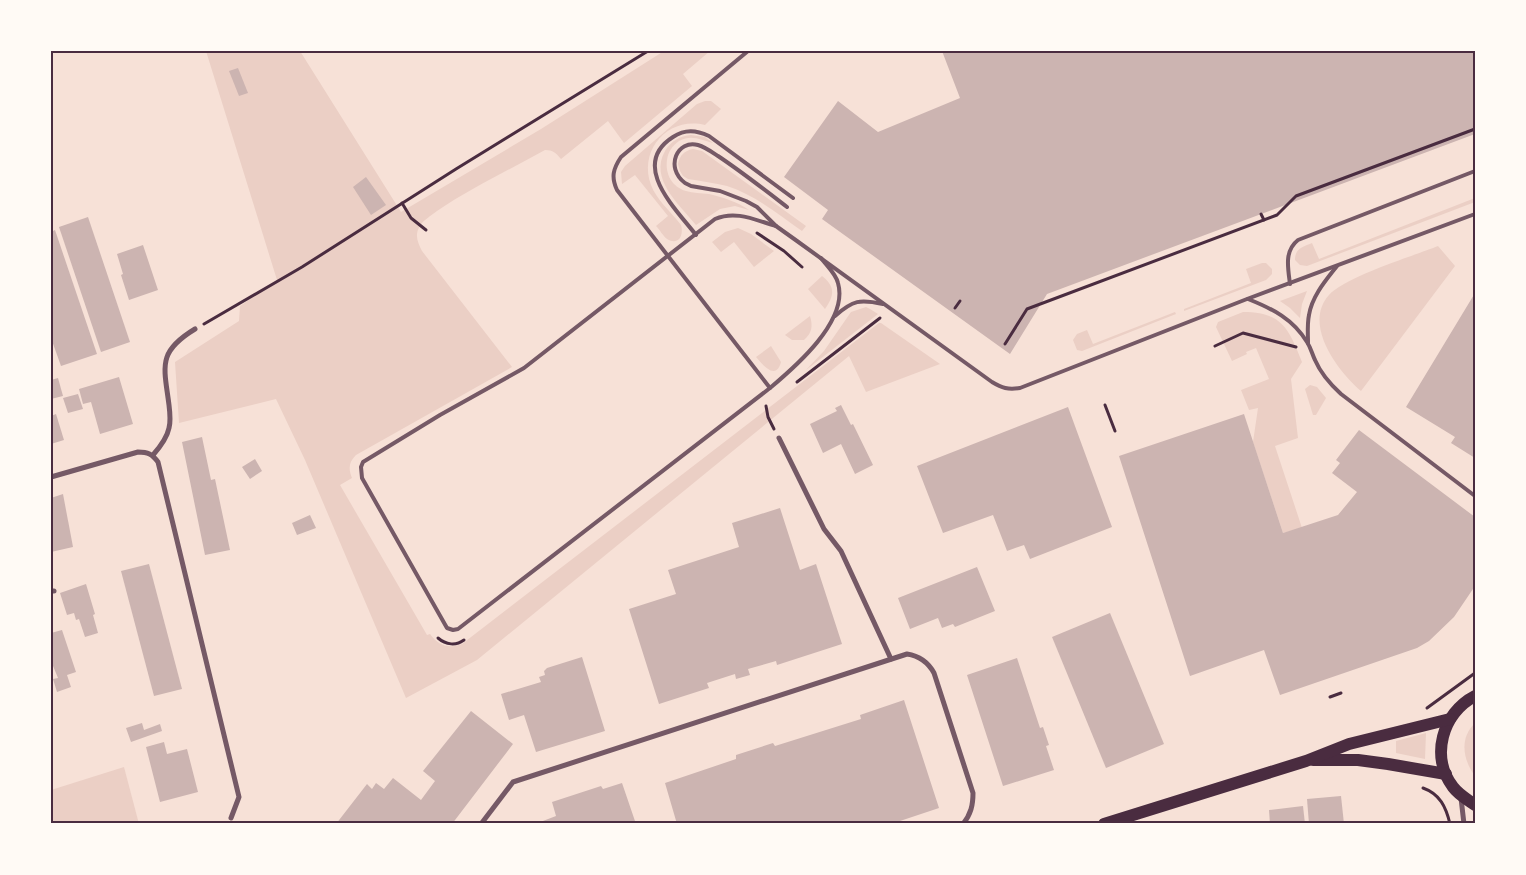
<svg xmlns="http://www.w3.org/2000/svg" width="1526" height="875" font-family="Montserrat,sans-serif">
<rect width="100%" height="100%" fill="#f7e1d7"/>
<g fill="#ebcfc5">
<path d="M206,51h94l101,161 140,-83 123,-78h46l-27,23 9,12 -68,57 -16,-22 -47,38c-5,-6 -8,-9 -16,-9 -36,20 -74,38 -108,61 -6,5 -14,9 -17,15 -6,9 -2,17 2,25l90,116 -156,88c-7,7 -8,13 -4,23l-12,7 87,150 3,-1c9,12 18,15 32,10l417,-321h2l59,41 -74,28 -17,-36 -372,304 -71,38 -101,-238 -29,-61 -97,24 -4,-61 64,-41 1,-15 37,-26z"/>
<path d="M705,101h6l10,8 -16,16c-36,-9 -67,24 -54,60 5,14 20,27 30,40 3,10 -2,21 -14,14 -4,-3 -7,-9 -11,-13l12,-10 -33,-41 -13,9 -1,-12 4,-6 72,-62z"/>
<path d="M691,135l14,2 8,6c-12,-3 -21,-9 -34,-2 -7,5 -11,11 -12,19 -2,14 5,27 19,31 7,2 15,2 23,3 13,3 29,8 40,16l-14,-4 -15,3 -24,16c-17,-21 -47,-46 -31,-74 6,-10 15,-15 26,-16z"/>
<path d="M693,149l9,2 104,75 -4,5c-24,-17 -47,-36 -75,-45 -12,-3 -26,-5 -39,-7l-5,-3 -3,-5 -2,-7c2,-9 6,-13 15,-15z"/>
<path d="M1475,198v4l-168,64 -7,-1 -5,-5c0,-12 8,-13 17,-17l7,16z"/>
<path d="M738,228l13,6 23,17 -20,16 -20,-25 -13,10 -9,-10 13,-10z"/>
<path d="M1438,246l17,20 -94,125c-22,-19 -59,-66 -32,-96 16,-18 84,-39 109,-49z"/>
<path d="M1262,263h4l6,6v5l-6,6 -82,31v-2l67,-26 -5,-14z"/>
<path d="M822,276c14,11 12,20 3,33l-17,-20z"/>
<path d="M1307,291l-5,13 -2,14 -10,-10 -10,-7z"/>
<path d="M866,307l4,2 8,5 -72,56 18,-19 27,-39z"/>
<path d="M1175,312l1,2 -94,37 -5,-1 -4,-10 4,-6 10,-4 6,14z"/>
<path d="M1243,312c40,0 46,18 59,50l-11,17 7,59 -23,8 27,82 -19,5 -30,-91 5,-34 -9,2 -8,-20 28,-11 -13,-31 -10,4 1,2 -15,7 -16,-34 2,-5z"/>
<path d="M810,316c3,10 2,17 -6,24h-12l-7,-5z"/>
<path d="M771,346l10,16c-5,19 -18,3 -25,-5z"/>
<path d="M1310,385l7,2 9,11 -10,17h-3l-8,-26z"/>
<path d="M1475,723v53c-12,-16 -16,-38 0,-53z"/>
<path d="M1426,733l-1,26 -29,-6v-12z"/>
<path d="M124,767l15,57h-88v-34z"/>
</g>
<g fill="#ccb4b1">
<path d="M942,51h533v83l-428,160 -37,60 -188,-135 6,-9 -44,-33 54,-76 40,31 82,-34z"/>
<path d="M238,68l10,25 -9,3 -10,-25z"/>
<path d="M366,177l20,28 -15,10 -18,-28z"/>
<path d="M88,217l42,125 -29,10 -42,-125z"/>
<path d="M55,230l42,124 -36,12 -10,-28v-106z"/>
<path d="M143,245l15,45 -29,10 -8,-25 2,-1 -6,-20z"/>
<path d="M1475,293v165l-24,-15 4,-6 -49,-30z"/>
<path d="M119,377l14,47 -33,10 -9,-32 -8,2 -4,-15z"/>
<path d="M58,378l5,18 -12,3v-19z"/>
<path d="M78,394l5,15 -15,4 -5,-15z"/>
<path d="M841,405l10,20 2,-1 20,41 -18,9 -14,-30 -18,9 -13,-29 27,-13 -2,-3z"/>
<path d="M1068,407l44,120 -82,32 -6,-14 -17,6 -14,-36 -50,18 -26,-67z"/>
<path d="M56,414l8,26 -13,4v-28z"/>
<path d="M1244,414l39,119 55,-18 19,-23 -25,-19 8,-10 -4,-3 23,-30 116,87v69l-21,31 -25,24 -12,7 -137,47 -16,-45 -74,26 -71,-220z"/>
<path d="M202,437l9,43 4,-1 15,71 -25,5 -23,-113z"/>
<path d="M255,459l7,12 -12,8 -8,-12z"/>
<path d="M63,494l10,53 -22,5v-54z"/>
<path d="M780,508l20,62 16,-6 26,80 -65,21 -1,-4 -28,8 2,6 -14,4 -1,-5 -28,9 2,5 -50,16 -30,-95 47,-15 -8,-24 71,-23 -7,-24z"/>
<path d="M310,515l6,13 -19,7 -5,-12z"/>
<path d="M149,564l33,125 -28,7 -33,-125z"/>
<path d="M977,567l18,44 -40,16 -2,-3 -11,4 -4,-10 -28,11 -12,-31z"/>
<path d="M86,584l9,30 -2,1 5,18 -13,4 -6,-18 -3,1 -2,-7 -7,2 -7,-22z"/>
<path d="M1110,613l54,131 -58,24 -54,-131z"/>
<path d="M62,630l14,42 -9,3 4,12 -14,5 -4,-13 5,-1 -7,-17v-28z"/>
<path d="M582,657l23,74 -69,21 -12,-37 -15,5 -8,-26 40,-12 -2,-5 6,-2 -1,-4 3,-3z"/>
<path d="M1017,658l23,70 3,-1 6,18 -3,1 8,24 -51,16 -36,-111z"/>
<path d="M904,700l35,108 -48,16h-205v-2l-9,2 -12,-41 71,-24v-4l37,-12 2,3 86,-27 -1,-4z"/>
<path d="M471,711l42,33 -61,80h-116l31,-40 5,5 4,-6 8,6 9,-11 28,22 14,-19 -12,-10z"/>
<path d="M142,723l2,7 16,-6 2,7 -31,11 -5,-14z"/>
<path d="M164,742l3,12 20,-5 11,43 -38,10 -14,-55z"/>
<path d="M622,783l14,41h-101l21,-8 -4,-14 49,-16 2,3z"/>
<path d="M1341,796l3,28h-35l-2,-25z"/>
<path d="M1303,806l2,18h-35l-1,-14z"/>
</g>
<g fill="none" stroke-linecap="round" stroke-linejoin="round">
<g stroke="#4a2c40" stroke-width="3">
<path d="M402,203l9,15 15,12"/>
<path d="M1261,214l3,6"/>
<path d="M757,233l27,18 18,16"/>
<path d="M955,308l5,-7"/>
<path d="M204,324l98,-57 154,-98 192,-118"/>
<path d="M1005,344l22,-35 250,-94 19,-19 179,-67"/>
<path d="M1215,346l28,-13 53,14"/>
<path d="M797,382l83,-64"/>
<path d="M1105,405l10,26"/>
<path d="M766,406l2,11 6,12"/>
<path d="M438,638c8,7 18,8 26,2"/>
<path d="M1330,697l11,-4"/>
<path d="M1427,708l48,-35"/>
<path d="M1423,788c17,6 23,19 27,36"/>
</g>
<g stroke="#755966" stroke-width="4">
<path d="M748,51l-127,106c-8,12 -10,20 -4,33l153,198"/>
<path d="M787,207c-22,-17 -45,-35 -69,-51 -6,-4 -13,-9 -20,-11 -20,-6 -34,22 -13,38l6,3 29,5 26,10 11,6 19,19 21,15 195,141c10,6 16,8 28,6l227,-89 228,-85"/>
<path d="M776,226c-21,-6 -40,-16 -61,-7l-191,149 -84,47 -77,47 -2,5 1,11 85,150 6,2 5,-1 312,-241c25,-21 79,-67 68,-105 -2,-9 -11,-17 -17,-25"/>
<path d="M696,235c-20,-26 -67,-70 -23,-98 12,-8 23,-7 36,-1l84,62"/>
<path d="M1290,284c-2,-16 -6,-33 8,-44l177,-69"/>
<path d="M1248,299c25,10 45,20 59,43 4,6 5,12 8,18 6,14 15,24 26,34l134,102"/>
<path d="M835,316c18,-16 25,-17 48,-12"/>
<path d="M1308,343c0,-9 -1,-19 1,-28 3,-19 17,-35 28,-49"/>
</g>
<g stroke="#755966" stroke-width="5">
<path d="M779,438l45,91 17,22 50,108"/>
<path d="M153,455c7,-8 14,-17 16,-27 2,-7 1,-15 0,-23 -5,-39 -12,-53 26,-76"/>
<path d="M51,477l87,-25c10,0 14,2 20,10l81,335 -8,21"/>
<path d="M51,591h3"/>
<path d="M1461,798l3,26"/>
<path d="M481,824l32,-42 394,-128c13,2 21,8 27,19l39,120c0,12 -2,21 -10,31"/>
</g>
<g stroke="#4a2c40" stroke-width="12">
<path d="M1475,696c-33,17 -45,61 -22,91 6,8 14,12 22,18"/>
<path d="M1313,760h45l30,4 58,10"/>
<path d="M1104,824l202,-63 43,-17 101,-25"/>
</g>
</g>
<rect width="1526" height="875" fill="none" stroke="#fffaf5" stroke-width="105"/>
<rect x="52" y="52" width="1422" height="770" fill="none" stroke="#4a2c40" stroke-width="2"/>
</svg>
